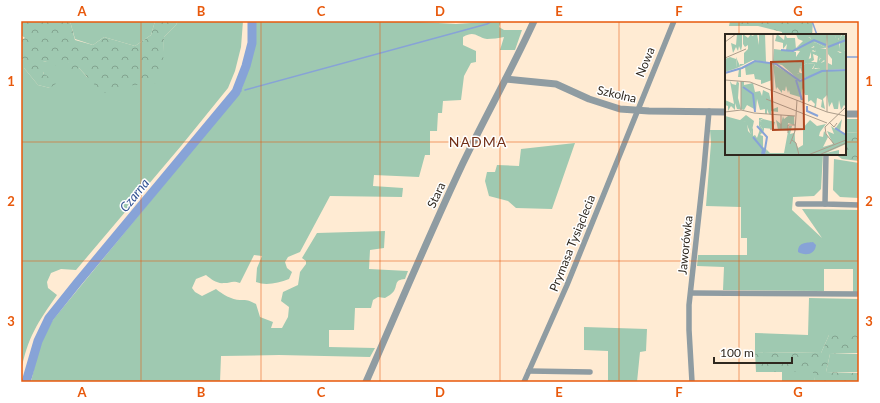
<svg xmlns="http://www.w3.org/2000/svg" width="880" height="403" font-family="Lato,sans-serif">
<defs>
<pattern id="forest-crowns" width="20" height="18" patternUnits="userSpaceOnUse"><rect width="20" height="18" fill="#9fc9b1"/><path d="M2 6a3 3 0 1 1 6 0M12 15a3 3 0 1 1 6 0" fill="none" stroke="#82a38f"/></pattern>
</defs>
<rect width="100%" height="100%" fill="#ffebd3"/>
<g fill="#9fc9b1">
<path d="M70,21h85l-4,14 -16,11 -31,-9 -11,8 -18,-6z"/>
<path d="M178,21h65l-2,26 -6,24 -7,17 -47,58 -105,124 -15,-1 -10,4 -4,9 1,6 9,7c-19,27 -30,43 -36,77v-313l3,1v8l14,17 12,3 -7,-16v-10l4,-1 21,1 11,6 8,9 37,9 39,-34 1,-15 12,-12z"/>
<path d="M255,21h147l54,3 45,-3 -2,6 5,3h18l-7,20h-15l4,-13c-5,1 -12,2 -17,2 -11,-2 -12,-9 -24,-2v8l13,6v11l-5,1 -7,13 -3,24 -18,1 -1,12h-4l-1,18h-7v24h-5l-6,22 -45,-2 -1,11 30,2 -1,9 -72,-1 -30,56 -12,5 -3,5 2,6 5,4 -3,7c-11,4 -23,7 -33,3l1,-14 5,-12 -8,-1 -14,28c-8,-3 -9,0 -16,0 -7,1 -13,-4 -18,-8l-10,4 -4,9 3,4 7,4 14,-7c6,5 16,11 24,11 8,0 8,0 16,4l4,13 13,5 -2,6h11l6,-11 1,-10 -8,-6 2,-9 15,-7 2,-13 6,-8v-3l-4,-3 15,-25 68,-2 -1,17 -14,2 -1,19 39,2 -3,8c-11,1 -7,5 -11,12 -2,3 -6,5 -9,7l-7,-1 -5,3 -2,8h-16l-1,22h-25v17l46,1 -5,9 -91,-2 -58,1 -1,26h-189l8,-35 13,-26 160,-195 30,-38 10,-32 4,-26z"/>
<path d="M845,119h14v14l-14,-1z"/>
<path d="M710,130h16v24h97l-2,35 -7,7 -21,1 -1,13 30,28 -20,-29 57,1v82h-6v-23h-29v22l-101,-1 1,-23 -27,-1 1,-11h49v-17h-6v-31l-35,-1 5,-63z"/>
<path d="M575,143l-23,66 -36,-1 -8,-7 -19,-5 -4,-15 2,-9h8l2,-7 22,1 2,-17z"/>
<path d="M834,159l25,4v35l-19,-1 -7,-7z"/>
<path d="M809,298l50,1v36h-30l-8,18 -66,-1v-19l53,2z"/>
<path d="M584,327l63,2 -1,22 -6,1 -3,30h-29v-31l-24,-1z"/>
<path d="M830,354h29v18h-33z"/>
<path d="M782,372h32l1,10h-33z"/>
</g>
<g fill="url(#forest-crowns)">
<path d="M21,21h49l5,19 18,5 11,-8 31,9 16,-11 4,-14h23l-2,4 -12,12 -1,30 -7,16 -31,3 -7,7h-16l-23,-25 -8,3 -3,-9 -11,4 -10,-5 -4,1v11l14,10 -7,5 -12,-3 -14,-17v-8l-3,-1v-19l4,-2 -4,-3z"/>
<path d="M730,21h83l-1,14h-30v-3l-24,-6h-29z"/>
<path d="M845,132l14,1v28l-17,-2 -7,-5h10z"/>
<path d="M829,335h30v18l-29,1 -4,18 33,1v9h-44l-2,-10h-57l-1,-20 66,1z"/>
</g>
<path fill="#87a3d7" d="M813,242l3,3c-1,10 -11,11 -18,7 0,-10 8,-9 15,-10z"/>
<g fill="none" stroke-linecap="round" stroke-linejoin="round">
<g stroke="#87a3d7" stroke-width="1.5">
<path d="M812,21l5,14"/>
<path d="M845,57h14"/>
<path d="M245,90l242,-66 5,-3"/>
<path d="M236,92l5,-1"/>
<path d="M845,102l1,4"/>
</g>
<path stroke="#87a3d7" stroke-width="9" d="M26,382l12,-41 11,-23 28,-35 159,-191 10,-26 6,-23v-22"/>
<g stroke="#8f9ca2" stroke-width="5.5">
<path d="M826,154l-1,50 34,1"/>
<path d="M798,204h27"/>
<path d="M691,293l168,1"/>
<path d="M529,371l61,1"/>
<path d="M524,382l43,-97 107,-264"/>
<path d="M692,382l-3,-52v-25l15,-137 5,-57"/>
</g>
<g stroke="#8f9ca2" stroke-width="7">
<path d="M506,79l50,5 33,15 31,10 29,2 77,1"/>
<path d="M845,114h14"/>
<path d="M366,382c32,-73 63,-147 97,-219 23,-48 49,-94 71,-142"/>
</g>
</g>
<path fill="none" stroke="#e8590c" stroke-width="1" stroke-opacity="0.55" d="M141,21v361M261,21v361M380,21v361M500,21v361M619,21v361M739,21v14M21,142h705M845,142h14M739,154v228M21,261h838"/>
<g text-anchor="middle" dominant-baseline="central" stroke-width="3" stroke-linejoin="round" paint-order="stroke">
<g font-size="12" fill="#2f281f" stroke="#fff">
<text transform="translate(645 62) rotate(-68)">Nowa</text>
<text transform="translate(617 94) rotate(13)">Szkolna</text>
<text transform="translate(436 195) rotate(-65)">Stara</text>
<text transform="translate(572 243) rotate(-68)">Prymasa Tysiąclecia</text>
<text transform="translate(685 245) rotate(-84)">Jaworówka</text>
</g>
<g font-size="13" font-style="italic" fill="#315293" stroke="#fff">
<text transform="translate(134 195) rotate(-51)">Czarna</text>
</g>
<g font-size="14" letter-spacing="1" fill="#712f17" stroke="#fff">
<text x="478" y="141">NADMA</text>
</g>
</g>
<g transform="translate(725 34)">
<rect width="121" height="121" fill="#ffebd3"/>
<path d="M12,0l5,1v11l-1,5 -2,-5 -1,5 -2,-4 -3,6 -2,-10 5,2zM18,0l5,4 3,-4 1,2 5,-2 2,11v-11h6l1,28 -13,-2 -16,8 -1,-11 4,9v-2h4v-11l4,-4v-4l-3,2 -2,-3zM52,0l7,6 1,-6 2,4h8l1,11 13,-12 2,2 -2,-5 18,3 -1,11 -11,-6 -4,6 4,-1 1,5 -3,-2 -2,2 -3,9 -10,2 -2,7 2,4 4,-1 -2,-6 7,-4 8,1 -3,5h8l-6,-7 7,1 4,-2 -4,-3 -3,2 2,-2 -4,-4 4,-5h6v21l-27,10 -17,-15 -9,-2 1,-14 22,3v5l4,-6 -14,-1 1,-6 -4,5v-6l-8,-2zM118,0l3,3v12l-3,3h-2l-4,-1 3,2 6,-3v19l-18,1v-7l4,2v-6l-4,-5 -1,-16h8l1,-3 2,2 2,14v-13zM32,27l15,3v16l-11,4v-4l-6,-1 -1,-5 -8,1 -1,-8 -3,2h-1v8h-3l1,-8zM48,30l28,17 21,-10 24,-1v37l-2,-2 -3,5 -2,-10 -1,9h-4l-2,-7 -3,5 -2,-12 -4,4 2,10 -4,-2 1,-7 -5,-2 -1,9h-2l1,-3 -4,-4 -3,2v-7h-3l-3,-7 -1,14 -1,-5 -10,-3 -1,-4 -1,3 -2,-7 -1,5 -3,-1v3l-5,-6 -1,3zM5,47l2,3 4,1 1,-4 2,2 -1,15 3,11h-4l-2,-6v7l-4,-4 -3,5v-5l-3,-1v-5l9,4zM16,47h3v4l9,-2 2,9 5,-1 2,5 1,-6 6,3 4,16 5,-2v5l-7,-1v4l-2,-1 -2,-5v5h-2v-5l-5,1 -3,-11 -1,11 -9,-5 -3,5 -3,-1zM21,81l8,6 -3,14 -5,-13 -7,-1zM58,82l1,3 4,-3h6l1,25 3,7 5,-3v-17l7,-8 7,6 9,-2 -6,8 -1,4 4,1 1,-6 4,6 -5,10 10,-3 -6,-13 7,3 -3,-8 4,3 7,-10 -2,12 6,3v10l-20,9 13,-3v5h-75l3,-5 3,3h14l5,-27h3l-2,8 4,-1v-8l-6,-2v6l-10,1 -2,-10 5,4zM38,85l12,3 -2,7 -9,-1v3l-4,-6h2v-3l-3,-1z" fill="#9fc9b1"/>
<path d="M71,0h13l5,5 -5,-2 -3,5 -11,7 8,-8 -5,-2zM85,0h32l-2,4 2,13h-3l1,-8 -4,-1 3,-3 -3,-3 -1,2h-8v-3v2l-9,1zM90,8l11,6 -6,1v5h-4l4,2 -1,5 2,-3 4,1 -4,4h-4l1,-7 -5,-2 1,6 -3,2h4l5,7 -5,-1 -3,4 3,-8 -8,-1 -7,4 -1,5 4,3 -7,-2v-9l15,-6v-7l5,1 -2,-6 -5,3zM5,23l6,2 1,9 -12,4v-13zM0,82l22,6 1,9 3,3 1,-5 1,-1v8l2,-1 2,3 3,-9 1,1 -2,-4v-8h4l-4,3 4,1v3h-3l4,6 -4,4 3,1v11l4,3 -3,5h-39z" fill="#9fc9b1"/>
<path fill="none" stroke="#87a3d7" stroke-width="2" d="M103,13l18,-7M56,16l12,1 21,-11 12,5M0,39l17,-5 13,-7 21,3 24,17 22,-10 24,-1M71,46l6,20M18,53l10,7 2,18M82,72v5l11,5M32,92l10,11 -3,18M110,94l11,7M28,103l10,12 -1,6"/>
<path fill="none" stroke="#ac9d8b" stroke-width="1" d="M48,0v56M0,8l11,-8M0,24l21,-9M0,46l25,2 77,30 19,4M41,65l61,24M16,76v-29M0,78l16,-2 13,3 41,3M102,78v-78M56,81v14M104,88l5,5 3,-4M45,95l18,1M63,99v-8h7M67,106l4,3 3,12M65,110l5,-13 2,-31M109,110l-8,-10 -1,-7 21,-20M83,121l38,-15M94,121l27,-12"/>
<path fill="#ad4620" fill-opacity="0.15" stroke="#ad4620" stroke-width="2" d="M78,27l1,68 -31,1 -2,-68z"/>
<rect width="121" height="121" fill="none" stroke="#2f281f" stroke-width="2"/>
</g>
<rect width="880" height="403" fill="none" stroke="#ffffff" stroke-width="44"/>
<path d="M714 357v6h78v-6" fill="none" stroke="#2f281f" stroke-width="2"/>
<text x="720" y="357" font-size="12" fill="#2f281f" stroke="#ffffff" stroke-width="3" paint-order="stroke">100 m</text>
<rect x="22" y="22" width="836" height="359" fill="none" stroke="#e8590c" stroke-width="1.5"/>
<g font-size="13" text-anchor="middle" font-weight="bold" fill="#e8590c">
<text x="82" y="16">A</text>
<text x="201" y="16">B</text>
<text x="321" y="16">C</text>
<text x="440" y="16">D</text>
<text x="559" y="16">E</text>
<text x="679" y="16">F</text>
<text x="798" y="16">G</text>
<text x="11" y="86">1</text>
<text x="869" y="86">1</text>
<text x="11" y="206">2</text>
<text x="869" y="206">2</text>
<text x="11" y="326">3</text>
<text x="869" y="326">3</text>
<text x="82" y="397">A</text>
<text x="201" y="397">B</text>
<text x="321" y="397">C</text>
<text x="440" y="397">D</text>
<text x="559" y="397">E</text>
<text x="679" y="397">F</text>
<text x="798" y="397">G</text>
</g>
</svg>
